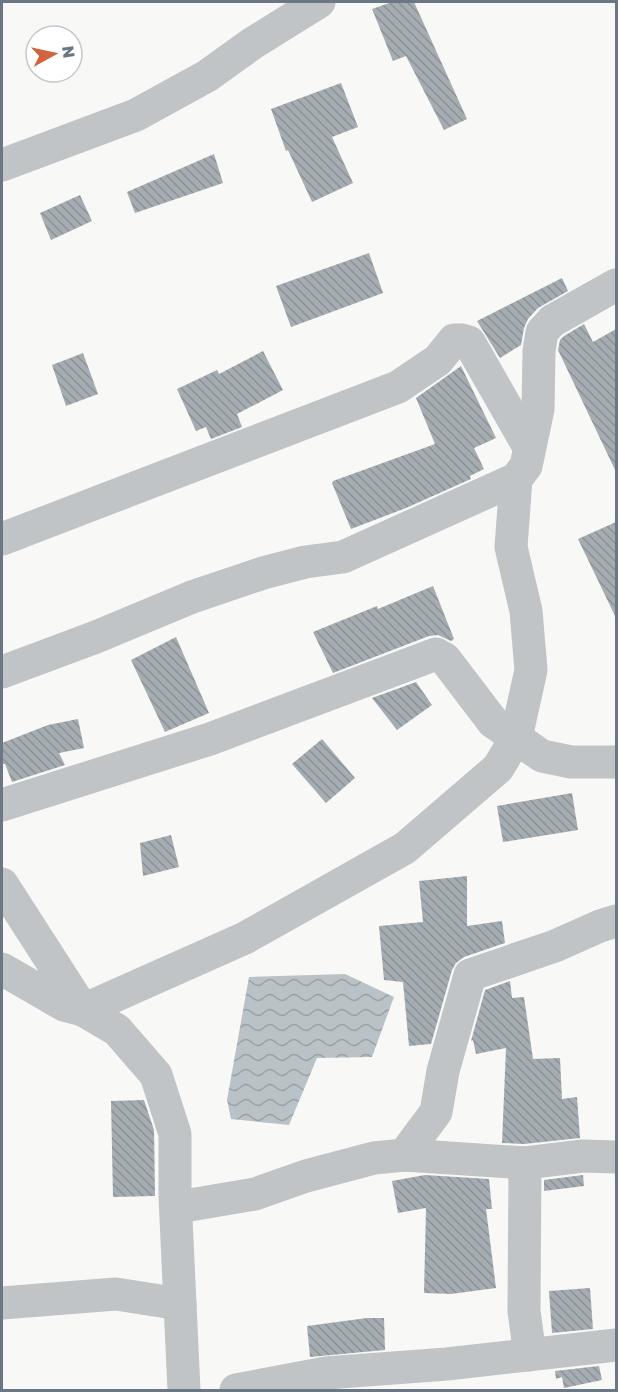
<svg xmlns="http://www.w3.org/2000/svg" width="618" height="1392" font-family="'Golos Text',sans-serif">
<defs>
<pattern id="water-waves" width="16" height="10" patternUnits="userSpaceOnUse" patternTransform="scale(1.5)"><rect width="16" height="10" fill="#b9c2c6"/><path d="M0 5q4-4 8 0t8 0" fill="none" stroke="#9aa2a6"/></pattern>
<pattern id="building-back-hatch" width="6" height="6" patternUnits="userSpaceOnUse" patternTransform="scale(1.5)"><rect width="6" height="6" fill="#a6adb2"/><path d="M-1 5l2 2M0 0l6 6M5-1l2 2" fill="none" stroke="#8b9296"/></pattern>
</defs>
<rect width="100%" height="100%" fill="#f8f8f6"/>
<path fill="url(#water-waves)" d="M345,974l49,23 -22,60 -55,1 -28,67 -58,-6 -4,-19 22,-123z"/>
<g fill="url(#building-back-hatch)">
<path d="M392,2h22l53,117 -23,11 -38,-74 -13,5 -21,-52z"/>
<path d="M341,83l17,44 -26,10 21,46 -41,19 -24,-52 -2,1 -15,-42z"/>
<path d="M214,154l9,29 -88,30 -8,-21z"/>
<path d="M80,195l12,26 -41,19 -11,-27z"/>
<path d="M369,253l14,40 -92,34 -15,-41z"/>
<path d="M562,278l6,13 -30,17 -10,11 -4,9 -3,17 -21,13 -23,-37z"/>
<path d="M584,324l9,18 23,-13v143l-58,-122 2,-10 4,-4z"/>
<path d="M263,351l20,39 -46,24 5,13 -31,12 -5,-12 -10,4 -19,-42 40,-19 2,4z"/>
<path d="M83,353l15,41 -32,12 -14,-41z"/>
<path d="M461,366l35,72 -22,10 10,21 -14,7 1,3 -65,29 -55,21 -19,-46 1,-2 102,-37 -19,-46z"/>
<path d="M616,522v96l-38,-79z"/>
<path d="M433,586l21,53 -3,2 -13,-6 -9,1 -96,37 -20,-41 64,-26 1,3z"/>
<path d="M176,637l33,76 -44,19 -34,-72z"/>
<path d="M416,682l16,23 -35,25 -25,-32z"/>
<path d="M78,719l6,29 -25,5 6,12 -53,17 -7,-18h-3v-21l46,-18z"/>
<path d="M322,739l33,39 -29,25 -34,-39z"/>
<path d="M572,793l6,37 -75,12 -6,-36z"/>
<path d="M171,835l8,32 -36,9 -3,-33z"/>
<path d="M467,876v50l35,-5 3,22 -41,14 -8,6 -4,7 -21,74 -22,2 -6,-64 -19,-2 -5,-54 44,-4 -4,-41z"/>
<path d="M510,981l2,17 12,-1 9,62 27,-1 2,41 15,-2 3,41 -56,6 -22,-1 4,-95 -30,6 -3,-14 -2,1 14,-51z"/>
<path d="M144,1100l10,30 1,66 -42,1 -2,-96z"/>
<path d="M425,1175l64,4 3,30h-6l10,79 -45,6 -27,-1 2,-85 -28,5 -6,-32z"/>
<path d="M583,1175l1,11 -40,5v-11z"/>
<path d="M590,1288l3,41 -41,4 -3,-42z"/>
<path d="M367,1318h17l1,32 -75,7 -3,-31z"/>
<path d="M599,1366l3,14 -38,8 -2,-11 -6,2 -1,-8z"/>
</g>
<g fill="none" stroke-linecap="round" stroke-linejoin="round">
<g stroke="#c0c4c7" stroke-width="33">
<path d="M2,165l134,-50 71,-39 46,-33 66,-41"/>
<path d="M2,539l396,-152 40,-27 16,-20h8l7,2 60,105"/>
<path d="M2,672l94,-35 96,-40 71,-24 42,-11 38,-5 173,-78 10,-13 12,-57 1,-58 3,-19 10,-11 64,-36"/>
<path d="M2,805l208,-66 226,-85 9,5 48,63 49,34 29,6h45"/>
<path d="M2,884l81,126 34,20 39,45 19,59v63l9,193"/>
<path d="M2,969l62,36 19,5 162,-72 160,-90 93,-80 18,-30 15,-68 -5,-59 -15,-64 5,-68"/>
<path d="M404,1155l121,8 58,-7 33,1"/>
<path d="M525,1163l-1,148 6,44"/>
<path d="M176,1204l8,2 71,-12 51,-18 68,-18 30,-3 32,-43 7,-41 27,-96 85,-29 45,-20 16,-5"/>
<path d="M2,1303l114,-9 64,10"/>
<path d="M236,1390l90,-17 121,-9 169,-19"/>
</g>
</g>
<rect width="618" height="1392" fill="none" stroke="#6b7883" stroke-width="6"/>
<g transform="translate(54 54) rotate(82)"><circle r="28" fill="#ffffff" stroke="#c4c9cd" stroke-width="1.5"/>
<path d="M0-4.5L10 22L0 15L-10 22Z" fill="#cf643f"/>
<text y="-9" font-size="16" font-weight="bold" text-anchor="middle" fill="#6b7883">N</text>
</g>
</svg>
